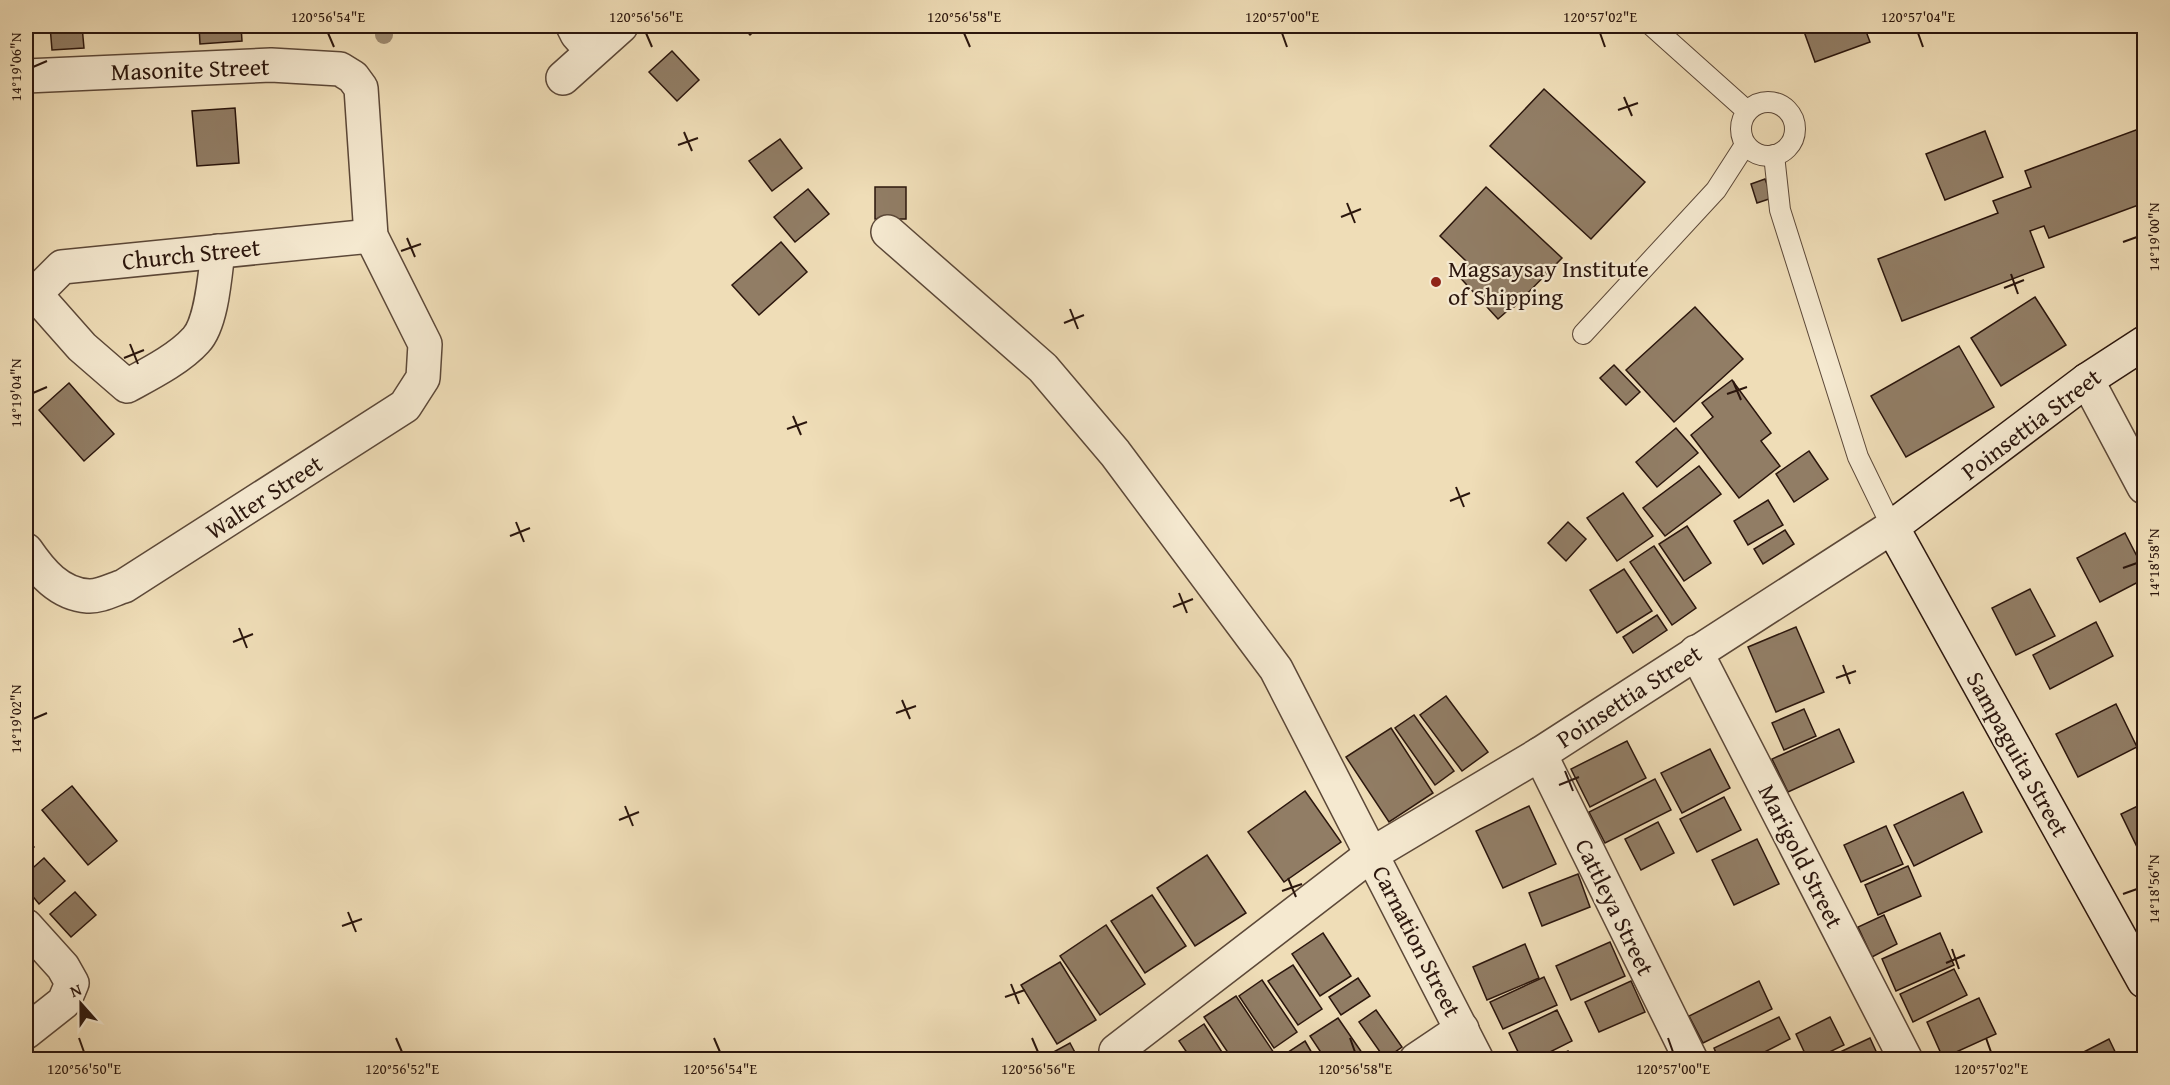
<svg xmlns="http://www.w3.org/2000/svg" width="2170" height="1085" font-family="'Gentium Book Plus',serif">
<rect width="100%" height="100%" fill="#efddb7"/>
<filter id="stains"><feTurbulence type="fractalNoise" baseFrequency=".00333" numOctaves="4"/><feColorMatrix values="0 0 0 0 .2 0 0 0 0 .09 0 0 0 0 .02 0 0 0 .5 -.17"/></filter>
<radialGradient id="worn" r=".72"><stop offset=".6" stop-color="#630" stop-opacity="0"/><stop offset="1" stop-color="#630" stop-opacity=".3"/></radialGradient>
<g fill="#917d65" stroke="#2b160d" stroke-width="1.5">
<path d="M50,26h32l2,22 -32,2z"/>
<path d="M199,26h42l1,15 -42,3z"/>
<path d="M742,26h18l-10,9z"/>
<path d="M1763,26h17l-15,5z"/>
<path d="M1802,26h62l6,16 -55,20z"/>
<path d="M672,51l27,29 -22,21 -28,-29z"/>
<path d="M1544,89l101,93 -54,57 -101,-93z"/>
<path d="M235,108l4,55 -42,3 -5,-55z"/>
<path d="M2144,127v76l-95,35 -5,-12 -14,5 14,36 -142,54 -24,-62 120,-46 -5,-12 38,-14 -6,-16z"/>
<path d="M1985,131l18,46 -58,23 -19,-46z"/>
<path d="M780,139l22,29 -30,23 -23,-30z"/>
<path d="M1765,179l7,19 -15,5 -6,-19z"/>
<rect x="875" y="187" width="31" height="32"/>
<path d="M1486,187l76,71 -48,49 -1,-1 -15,13 -43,-47 11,-11 -26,-25z"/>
<path d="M808,189l21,25 -34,28 -21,-25z"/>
<path d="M781,242l26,30 -48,43 -27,-30z"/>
<path d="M2035,297l31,48 -65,41 -30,-48z"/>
<path d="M1695,307l48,52 -69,63 -48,-52z"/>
<path d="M1959,346l35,61 -88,50 -35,-61z"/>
<path d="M1614,365l26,27 -14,13 -26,-27z"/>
<path d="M1732,380l39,53 -10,8 19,25 -41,32 -48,-63 22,-18 -11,-14z"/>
<path d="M69,383l45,51 -30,27 -45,-51z"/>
<path d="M1676,428l22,25 -41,34 -21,-25z"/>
<path d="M1809,451l19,28 -34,23 -18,-28z"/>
<path d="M1699,466l22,28 -56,42 -22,-28z"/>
<path d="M1623,493l30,43 -36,25 -30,-43z"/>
<path d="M1768,500l15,25 -35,20 -14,-24z"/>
<path d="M1568,522l18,17 -20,22 -18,-18z"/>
<path d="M1687,526l24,37 -27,18 -25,-37z"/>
<path d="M1785,530l9,14 -31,20 -9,-15z"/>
<path d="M2125,533l19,37v9l-44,23 -23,-44z"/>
<path d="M1654,546l42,62 -24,17 -42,-63z"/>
<path d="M1624,569l28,42 -35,22 -27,-43z"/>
<path d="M2030,589l25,47 -39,19 -24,-47z"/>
<path d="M1657,615l10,15 -34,23 -10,-16z"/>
<path d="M2096,622l17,34 -63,33 -17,-34z"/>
<path d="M1796,627l28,65 -48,20 -28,-65z"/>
<path d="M1446,696l42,56 -26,19 -42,-56z"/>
<path d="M2116,704l21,43 -59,30 -22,-43z"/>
<path d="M1804,709l12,27 -32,14 -12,-27z"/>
<path d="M1414,715l40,56 -19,14 -40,-57z"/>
<path d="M1391,728l42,65 -44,29 -43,-65z"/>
<path d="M1839,729l15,33 -66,30 -16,-33z"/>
<path d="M1627,741l19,37 -56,29 -19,-38z"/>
<path d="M1710,749l20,39 -48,25 -21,-40z"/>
<path d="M1655,779l16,31 -66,33 -16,-31z"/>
<path d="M72,786l45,55 -29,24 -46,-55z"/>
<path d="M1305,791l36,51 -57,40 -36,-50z"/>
<path d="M1963,792l19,40 -68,34 -20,-41z"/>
<path d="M1724,797l17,33 -44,22 -17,-33z"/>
<path d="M2144,803v47l-4,3 -19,-39z"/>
<path d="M1529,806l27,58 -53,24 -27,-57z"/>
<path d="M1658,822l16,31 -33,17 -16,-31z"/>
<path d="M1886,826l17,38 -42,18 -17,-37z"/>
<path d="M26,838l8,9 -8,9z"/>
<path d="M1757,839l22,45 -45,21 -22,-45z"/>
<path d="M1207,855l39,58 -51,33 -38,-58z"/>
<path d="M44,858l21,23 -26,23 -13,-16v-14z"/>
<path d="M1908,866l13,30 -43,19 -13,-30z"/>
<path d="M1578,874l12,33 -48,19 -13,-33z"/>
<path d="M75,892l21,23 -25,22 -21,-23z"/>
<path d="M1152,895l34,51 -41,27 -34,-52z"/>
<path d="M1884,915l13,29 -25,13 -14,-30z"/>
<path d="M1106,925l39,59 -45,31 -40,-59z"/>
<path d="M1323,933l28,43 -31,20 -28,-42z"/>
<path d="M1940,933l14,32 -58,26 -14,-32z"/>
<path d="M1610,942l15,34 -54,24 -15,-34z"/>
<path d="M1525,944l14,34 -52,22 -14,-33z"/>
<path d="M1060,962l36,58 -39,24 -36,-59z"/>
<path d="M1293,965l29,44 -24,16 -30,-44z"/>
<path d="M1954,969l13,26 -54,27 -13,-28z"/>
<path d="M1544,977l13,28 -54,24 -13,-27z"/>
<path d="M1358,978l12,18 -29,19 -12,-18z"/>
<path d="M1262,980l35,52 -23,16 -35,-52z"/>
<path d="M1631,981l14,31 -46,20 -14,-30z"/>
<path d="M1759,981l13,28 -69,34 -14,-27z"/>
<path d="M1236,996l38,57 -10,7h-31l-29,-43z"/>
<path d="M1979,998l17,36 -53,24 -16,-36z"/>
<path d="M1376,1010l26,37 -17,12 -26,-37z"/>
<path d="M1557,1010l15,31 -38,19h-12l-13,-27z"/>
<path d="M1779,1017l11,22 -41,21h-30l-5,-12z"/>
<path d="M1830,1017l14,28 -31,15h-5l-12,-26z"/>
<path d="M1338,1018l29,42h-41l-16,-24z"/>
<path d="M1204,1024l23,36h-35l-13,-19z"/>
<path d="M1870,1038l10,22h-57z"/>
<path d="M2109,1039l10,21h-51z"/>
<path d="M1305,1041l11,19h-40z"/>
<path d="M1070,1043l9,17h-31l-2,-4z"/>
<path d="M1568,1051l3,9h-23z"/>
</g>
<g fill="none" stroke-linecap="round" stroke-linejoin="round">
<g stroke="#5c4838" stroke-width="22">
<g id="lane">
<path d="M1652,26l95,85"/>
<circle cx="1768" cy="129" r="27"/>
<path d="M1774,155l6,55 78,247 34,70"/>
<path d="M1583,334l133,-144 29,-45"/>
</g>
</g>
<g stroke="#5c4838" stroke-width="36">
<g id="street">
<path d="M573,26l4,8 15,17"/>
<path d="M26,76l245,-11 69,4 13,8 8,11 10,148 54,108 -2,34 -18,28 -281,180c-10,3 -25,11 -36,10 -29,-2 -47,-24 -62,-46"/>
<path d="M563,78l58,-52"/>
<path d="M888,232l155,136 72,85 161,216 201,391"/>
<path d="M36,295l46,52 45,39c22,-12 52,-27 69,-46 16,-17 19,-66 22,-89"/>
<path d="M26,303l36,-36 309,-31"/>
<path d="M2087,380l57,107"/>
<path d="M1696,652l210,408"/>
<path d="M1540,754l151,306"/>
<path d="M26,926l37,41 9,16 -8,19 -38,30"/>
<path d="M1116,1051l256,-197 168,-100 352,-227"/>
<path d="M1416,1060l46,-31"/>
</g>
</g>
<g stroke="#2b160d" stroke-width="36">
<path id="secondary" d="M2144,343l-57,37 -195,147 252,454"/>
</g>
<use href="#lane" stroke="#f5e9d0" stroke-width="20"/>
<use href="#street" stroke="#f5e9d0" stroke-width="33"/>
<use href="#secondary" stroke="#f5e9d0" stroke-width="33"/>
</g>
<circle fill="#9e8b71" cx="384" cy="35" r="9"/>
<path fill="none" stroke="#2b160d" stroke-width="2" d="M328,33l6,14M646,33l6,14M964,33l6,14M1282,33l5,14M1600,33l5,14M1918,33l5,14M33,67l14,-6M1624,97l8,19M1618,110l20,-7M684,132l8,19M678,145l20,-7M1347,203l8,20M1341,217l20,-8M407,238l8,19M2123,242l14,-5M401,251l20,-7M2011,274l7,20M2004,288l20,-8M1070,309l8,20M1064,323l20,-8M130,344l8,20M124,358l20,-8M1733,381l8,19M33,393l14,-6M1727,394l20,-7M793,416l8,19M787,429l20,-7M1456,487l8,20M1450,501l20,-8M516,522l8,20M510,536l20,-8M2123,568l14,-5M1179,593l8,20M1173,607l20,-8M239,628l8,20M233,642l20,-8M1843,665l7,19M1836,678l20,-7M902,700l8,19M896,713l20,-7M33,719l14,-6M1565,771l8,20M1559,785l20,-8M625,806l8,20M619,820l20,-8M1288,878l8,19M1282,891l20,-7M2123,894l14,-5M348,912l8,20M342,926l20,-7M1952,949l7,20M1946,963l19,-8M1011,984l8,20M1005,997l20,-7M79,1038l5,14M396,1038l6,14M714,1038l6,14M1032,1038l6,14M1350,1038l5,14M1668,1038l5,14M1986,1038l5,14"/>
<circle fill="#8f2418" stroke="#f5e9d0" stroke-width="2" cx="1436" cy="282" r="6"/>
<g text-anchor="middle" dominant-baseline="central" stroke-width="4.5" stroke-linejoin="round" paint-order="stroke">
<g font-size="24" fill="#2b160d" stroke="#f5e9d0">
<text transform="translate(190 69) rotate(-2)">Masonite Street</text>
<text transform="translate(191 254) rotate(-6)">Church Street</text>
<text transform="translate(2031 424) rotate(-37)">Poinsettia Street</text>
<text transform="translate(264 497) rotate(-33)">Walter Street</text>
<text transform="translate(1629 696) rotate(-33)">Poinsettia Street</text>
<text transform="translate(2018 754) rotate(61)">Sampaguita Street</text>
<text transform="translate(1801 856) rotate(63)">Marigold Street</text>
<text transform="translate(1615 907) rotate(64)">Cattleya Street</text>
<text transform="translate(1417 941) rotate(63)">Carnation Street</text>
</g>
<g font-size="24" fill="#2b160d" stroke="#f5e9d0" text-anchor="start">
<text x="1448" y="268">Magsaysay Institute<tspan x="1448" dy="28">of Shipping</tspan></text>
</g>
</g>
<rect width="2170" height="1085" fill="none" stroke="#efddb7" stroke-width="66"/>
<g transform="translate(81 1004) rotate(339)" stroke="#f5e9d0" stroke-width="4.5" paint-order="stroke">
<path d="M0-4.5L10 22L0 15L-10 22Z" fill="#2b160d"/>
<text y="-9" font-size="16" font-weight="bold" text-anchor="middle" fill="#2b160d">N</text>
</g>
<rect x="33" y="33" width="2104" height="1019" fill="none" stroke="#2b160d" stroke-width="2"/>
<g font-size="15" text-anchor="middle" fill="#2b160d">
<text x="328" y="22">120°56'54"E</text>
<text x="646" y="22">120°56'56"E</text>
<text x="964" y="22">120°56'58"E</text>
<text x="1282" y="22">120°57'00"E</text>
<text x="1600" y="22">120°57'02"E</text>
<text x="1918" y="22">120°57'04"E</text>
<text transform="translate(16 67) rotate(-90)" y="5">14°19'06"N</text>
<text transform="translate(2154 237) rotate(-90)" y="5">14°19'00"N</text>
<text transform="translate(16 393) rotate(-90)" y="5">14°19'04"N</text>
<text transform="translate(2154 563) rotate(-90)" y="5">14°18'58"N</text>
<text transform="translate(16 719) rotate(-90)" y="5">14°19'02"N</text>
<text transform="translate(2154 889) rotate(-90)" y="5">14°18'56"N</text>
<text x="84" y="1074">120°56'50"E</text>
<text x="402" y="1074">120°56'52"E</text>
<text x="720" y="1074">120°56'54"E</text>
<text x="1038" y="1074">120°56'56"E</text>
<text x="1355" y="1074">120°56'58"E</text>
<text x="1673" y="1074">120°57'00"E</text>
<text x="1991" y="1074">120°57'02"E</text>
</g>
<rect width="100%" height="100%" filter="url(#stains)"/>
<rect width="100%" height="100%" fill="url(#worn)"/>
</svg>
